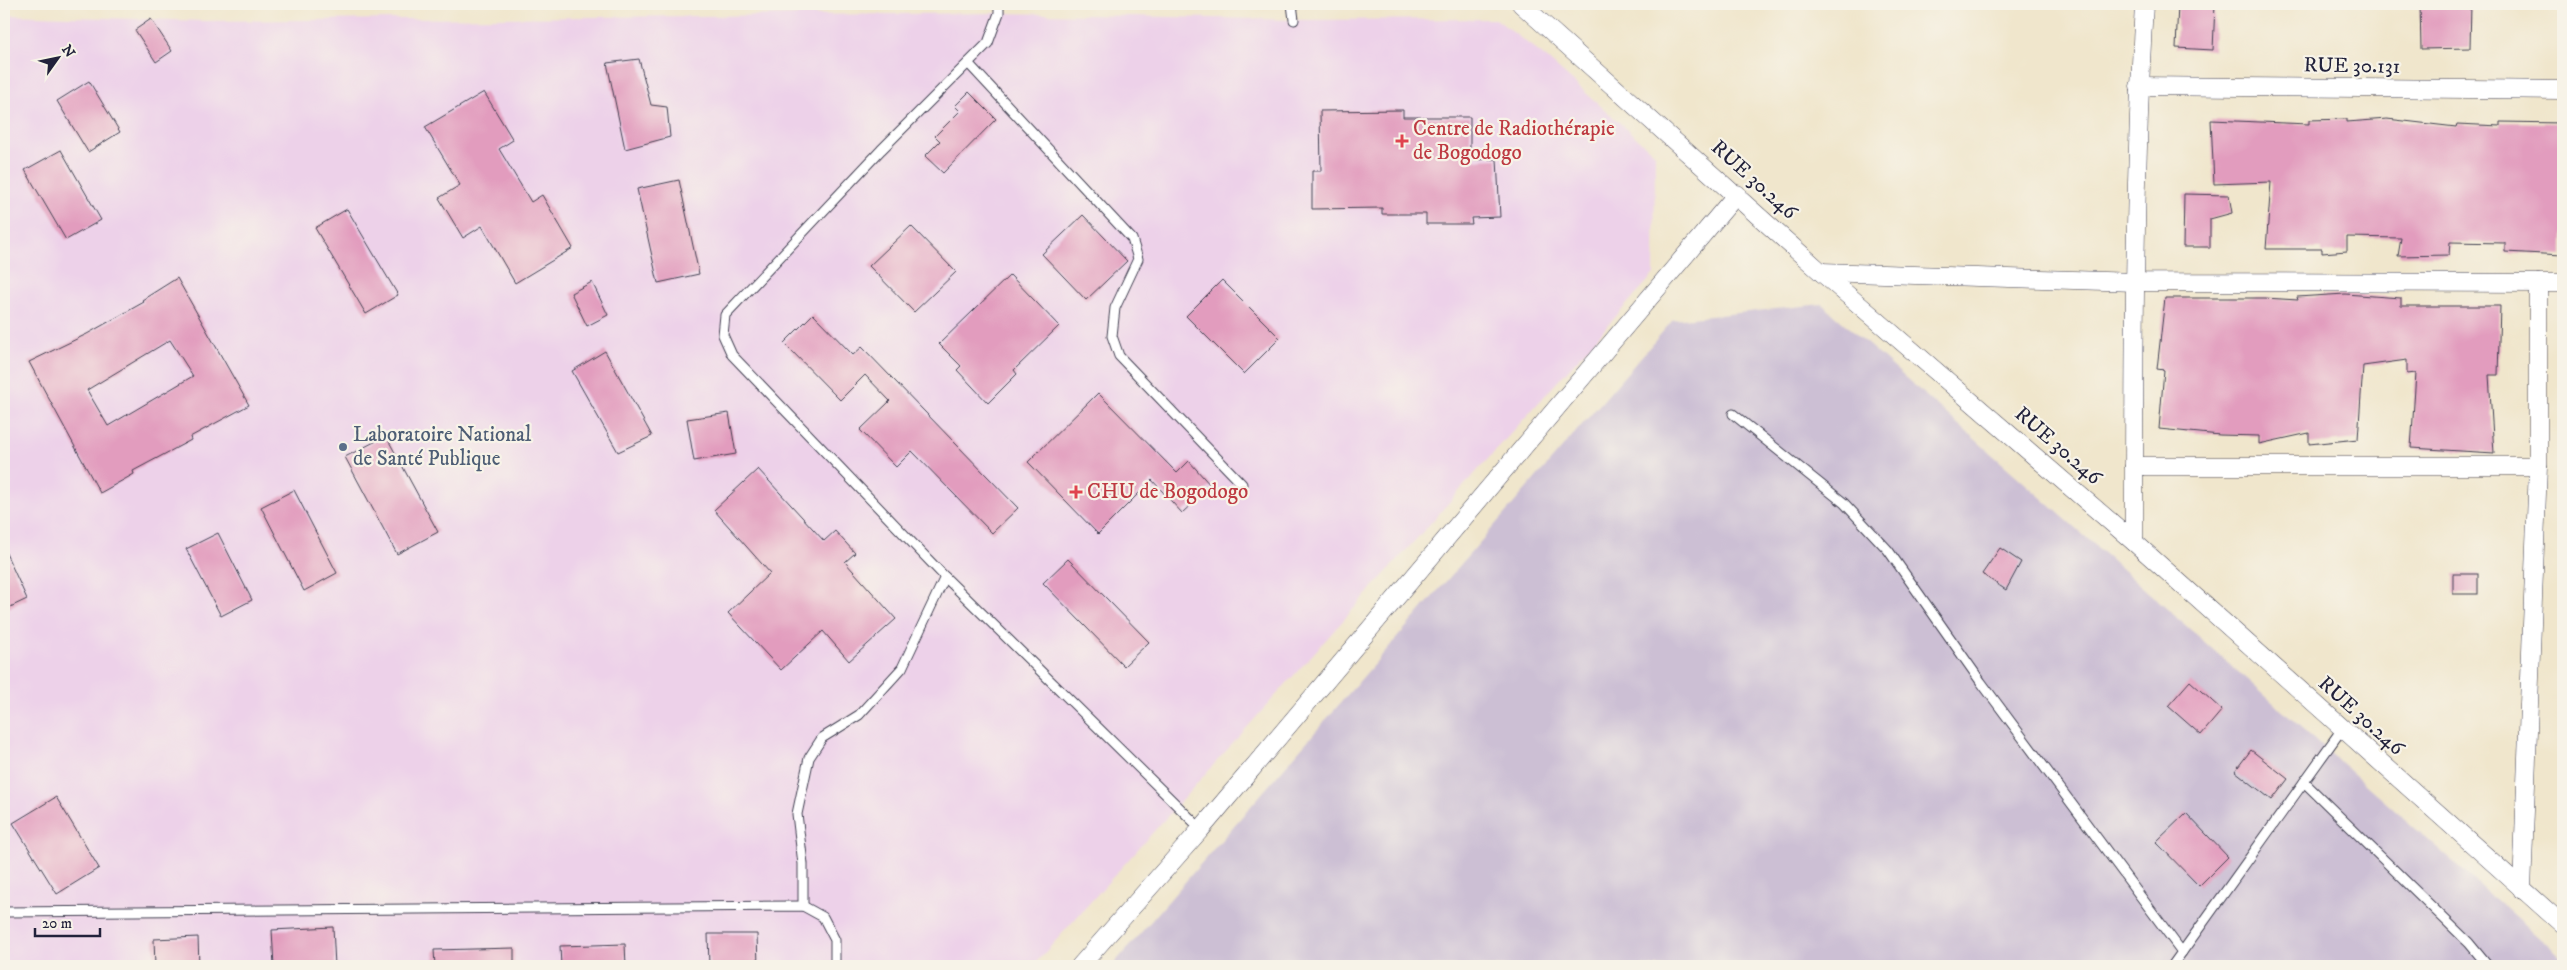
<svg xmlns="http://www.w3.org/2000/svg" width="2567" height="970" font-family="'IM FELL DW Pica',serif">
<rect width="100%" height="100%" fill="#f7f3e8"/>
<filter id="ink" filterUnits="userSpaceOnUse"><feTurbulence type="fractalNoise" baseFrequency=".02" numOctaves="2"/><feDisplacementMap in="SourceGraphic" scale="10" xChannelSelector="R" yChannelSelector="G"/><feConvolveMatrix kernelMatrix="1 2 1 2 8 2 1 2 1" color-interpolation-filters="sRGB"/></filter>
<filter id="wash" filterUnits="userSpaceOnUse"><feTurbulence type="fractalNoise" baseFrequency=".0096" numOctaves="4" result="noise"/><feDisplacementMap in="SourceGraphic" scale="20" xChannelSelector="R" yChannelSelector="G"/><feGaussianBlur stdDeviation="1.12" result="paint"/><feColorMatrix in="noise" values="0 0 0 0 0 0 0 0 0 0 0 0 0 0 0 0 0 1.4 0 .05"/><feComposite in="paint" operator="in"/></filter>
<g filter="url(#wash)">
<rect width="100%" height="100%" fill="#f0e6cc"/>
<path fill="#edd1e9" d="M999,13l295,7 202,-1 48,37 111,98 -1,120 -621,692h-1029v-951l201,6z"/>
<path fill="#ccbfd4" d="M1822,304l741,655v7h-1451l561,-646z"/>
<g id="blocks">
<g fill="#e29cbe" fill-rule="evenodd">
<path d="M2178,4h37l-2,46 -37,-2z"/>
<path d="M2420,4h51l-1,44 -49,1z"/>
<path d="M151,19l21,32 -16,11 -21,-32z"/>
<path d="M639,59l12,46 16,2 3,30 -45,12 -18,-86z"/>
<path d="M89,81l31,51 -32,20 -31,-51z"/>
<path d="M484,92l29,48 -14,9 32,53 11,-7 31,53 -58,35 -33,-57 -19,12 -24,-40 21,-13 -35,-58z"/>
<path d="M969,92l27,27 -53,54 -18,-17 15,-15 -5,-5 25,-25 -5,-5z"/>
<path d="M1403,110v7h67v43l27,-1 3,58 -29,1 1,6h-46v-10h-44v-6l-70,1v-38h9l-1,-60z"/>
<path d="M2347,119v3l40,-3 69,8 1,-3 43,2v-4l63,1v132l-58,-3v-9l-55,-1 -1,13 -51,1 3,-18 -54,-1v14l-25,2v-4h-56l5,-67 -57,2 -3,-64 98,4v-4z"/>
<path d="M61,150l40,70 -35,20 -41,-70z"/>
<path d="M679,180l20,94 -41,9 -21,-94z"/>
<path d="M2184,194l45,1 3,18 -22,6v28h-27z"/>
<path d="M347,209l51,86 -32,19 -51,-86z"/>
<path d="M1083,215l44,46 -41,39 -44,-46z"/>
<path d="M911,226l45,46 -42,40 -45,-46z"/>
<path d="M1010,275l49,51 -45,44 3,4 -29,29 -31,-33 4,-4 -22,-22z"/>
<path d="M177,278l72,127 -59,32 1,3 -58,31 1,3 -34,19 -71,-131 58,-28 57,-32 -2,-2zM170,340l23,36 -85,50 -21,-36z"/>
<path d="M1222,280l58,58 -36,36 -58,-58z"/>
<path d="M592,282l16,33 -21,11 -16,-33z"/>
<path d="M2345,294l56,4v8h99l-2,69h-9l5,78 -83,-5 5,-75 -9,1v-14l-44,6 -5,73 -49,5v-11l-50,11v-8l-39,-1 -61,-6 5,-59 -7,-1 8,-71h100l33,2 -1,-3z"/>
<path d="M813,314l40,41 9,-8 156,161 -26,25 -80,-82 -16,16 -36,-37 30,-29 -25,-26 -25,25 -56,-57z"/>
<path d="M605,351l47,85 -34,16 -46,-81z"/>
<path d="M1098,393l79,80 12,-12 22,25 -29,27 -30,-33 -54,54 -70,-72z"/>
<path d="M729,413l7,41 -42,7 -7,-42z"/>
<path d="M386,436l52,96 -41,22 -52,-97z"/>
<path d="M758,469l66,72 11,-10 20,22 -10,9 51,57 -47,42 -26,-30 -42,39 -53,-57 42,-40 -56,-63z"/>
<path d="M294,490l43,83 -33,18 -43,-84z"/>
<path d="M218,533l34,67 -31,16 -35,-67z"/>
<path d="M2000,548l21,14 -15,28 -24,-16z"/>
<path d="M4,549l23,50 -23,11z"/>
<path d="M1068,559l81,83 -25,24 -81,-83z"/>
<rect x="2453" y="574" width="25" height="20"/>
<path d="M2190,681l32,29 -21,25 -33,-29z"/>
<path d="M2251,750l37,29 -16,21 -37,-29z"/>
<path d="M56,797l43,71 -42,26 -44,-71z"/>
<path d="M2186,813l42,44 -29,29 -43,-44z"/>
<path d="M333,927l2,39h-61l-2,-36z"/>
<path d="M708,934h49l1,32h-49z"/>
<path d="M198,937l1,29h-44l-1,-27z"/>
<path d="M625,944l1,22h-65l-1,-20z"/>
<path d="M514,948v18h-79l-1,-16z"/>
</g>
</g>
</g>
<g filter="url(#ink)">
<use href="#blocks" fill-opacity="0" stroke="#413f51" stroke-width="1"/>
<g fill="none" stroke-linecap="round" stroke-linejoin="round">
<g stroke="#413f51" stroke-width="11">
<g id="service">
<path d="M999,4v9l-11,30 -107,107 -156,165 -2,20 9,20 213,222 256,252"/>
<path d="M1292,4l2,16"/>
<path d="M968,63l164,176 6,20 -23,49 -3,28 7,20 123,128"/>
<path d="M1733,414l111,89 44,47 93,132 201,270"/>
<path d="M2304,782l165,161 19,23"/>
<path d="M803,906v-42l-6,-50 12,-56 13,-20 37,-23 43,-47 43,-91"/>
<path d="M4,912l799,-6 20,11 12,23v26"/>
<path d="M2172,966l170,-237"/>
</g>
</g>
<g stroke="#413f51" stroke-width="19">
<g id="minor">
<path d="M1521,4l300,268 313,270 429,383"/>
<path d="M2139,86l424,4"/>
<path d="M1821,272l315,10 427,1"/>
<path d="M2134,466h404"/>
<path d="M2134,542c0,-180 0,-359 10,-538"/>
<path d="M2522,890l16,-424v-183"/>
<path d="M1080,966l121,-137 536,-635"/>
</g>
</g>
<use href="#service" stroke="#fff" stroke-width="9"/>
<use href="#minor" stroke="#fff" stroke-width="18"/>
</g>
</g>
<g fill="#e0444e" stroke="#f7f3e8" stroke-width="2">
<path d="M1399.5 133.5h5v5h5v5h-5v5h-5v-5h-5v-5h5z"/>
<path d="M1073.5 484.5h5v5h5v5h-5v5h-5v-5h-5v-5h5z"/>
</g>
<circle fill="#5c6f8a" stroke="#f7f3e8" stroke-width="2" cx="343" cy="447" r="5"/>
<g text-anchor="middle" dominant-baseline="central" stroke-width="4.5" stroke-linejoin="round" paint-order="stroke">
<g font-size="21" fill="#22223b" stroke="#f7f3e8">
<text transform="translate(2352 66) rotate(1)">RUE 30.131</text>
<text transform="translate(1754 180) rotate(42)">RUE 30.246</text>
<text transform="translate(2058 446) rotate(41)">RUE 30.246</text>
<text transform="translate(2361 716) rotate(42)">RUE 30.246</text>
</g>
<g font-size="21" fill="#be3a42" stroke="#f7f3e8" text-anchor="start">
<text x="1413" y="129">Centre de Radiothérapie<tspan x="1413" dy="24">de Bogodogo</tspan></text>
<text x="1087" y="492">CHU de Bogodogo</text>
</g>
<g font-size="21" fill="#4e5e75" stroke="#f7f3e8" text-anchor="start">
<text x="353" y="435">Laboratoire National<tspan x="353" dy="24">de Santé Publique</tspan></text>
</g>
</g>
<rect width="2567" height="970" fill="none" stroke="#f7f3e8" stroke-width="20"/>
<g transform="translate(58 58) rotate(57)" stroke="#f7f3e8" stroke-width="4" paint-order="stroke">
<path d="M0-4L9 19L0 12L-9 19Z" fill="#22223b"/>
<text y="-8" font-size="14" font-weight="bold" text-anchor="middle" fill="#22223b">N</text>
</g>
<path d="M35 928v8h65v-8" fill="none" stroke="#22223b" stroke-width="2.5"/>
<text x="42" y="928" font-size="15" fill="#22223b" stroke="#f7f3e8" stroke-width="4" paint-order="stroke">20 m</text>
</svg>
